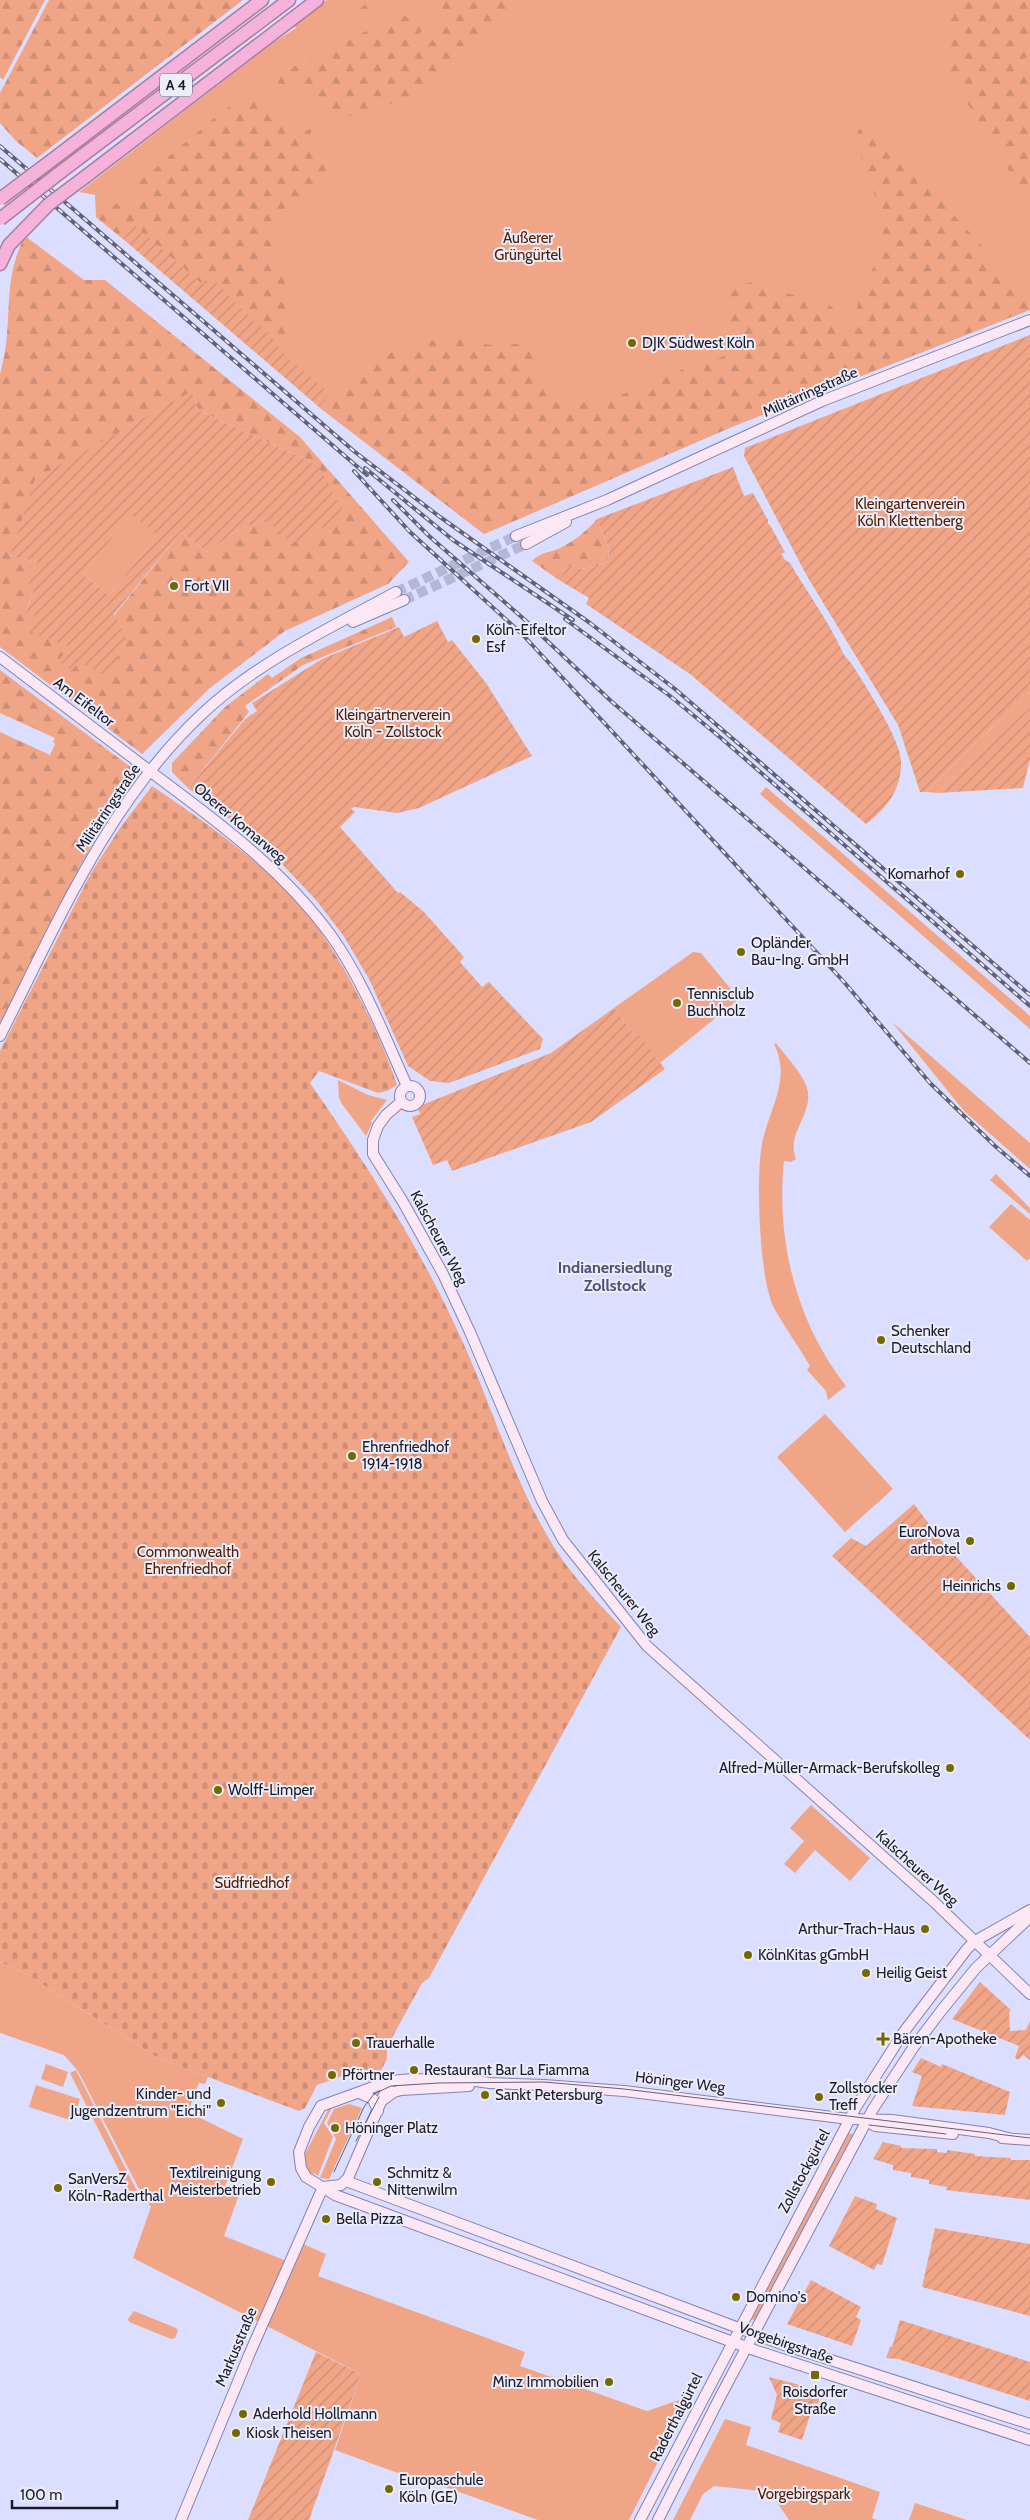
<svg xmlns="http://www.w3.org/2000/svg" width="1030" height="2520" font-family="Cabin,sans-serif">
<defs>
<pattern id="forest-firs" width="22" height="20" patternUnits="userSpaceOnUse" patternTransform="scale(1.25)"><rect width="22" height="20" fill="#f1a587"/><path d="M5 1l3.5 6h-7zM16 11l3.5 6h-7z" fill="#ce8d75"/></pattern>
<pattern id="cemetery-stones" width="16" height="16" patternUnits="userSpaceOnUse" patternTransform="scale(1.25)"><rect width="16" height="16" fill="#f1a587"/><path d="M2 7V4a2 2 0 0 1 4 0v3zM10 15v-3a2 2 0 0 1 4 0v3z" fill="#ce8d75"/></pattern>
<pattern id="garden-furrows" width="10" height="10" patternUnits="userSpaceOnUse" patternTransform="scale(1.25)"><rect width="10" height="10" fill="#f1a587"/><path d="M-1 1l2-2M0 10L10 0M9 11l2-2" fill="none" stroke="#ce8d75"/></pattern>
</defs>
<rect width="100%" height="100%" fill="#dbdeff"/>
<g fill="#f1a587">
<path d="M327,0h703v310l-296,116 -250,108 -165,-127 10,-13 -196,-169 -10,14 -27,-22 -1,-22 -16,-3 194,-149 23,-15 -2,-3z"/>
<path d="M131,513l27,21 -49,61 -26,-21z"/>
<path d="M1030,691v16l-93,86 -11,-1z"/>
<path d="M766,787l264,229v13l-270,-235z"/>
<path d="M693,952l8,1 38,46 -79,64 -21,-28 -3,2 -22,-29z"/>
<path d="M892,1022l138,121v26l-66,-58z"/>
<path d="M776,1043c10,14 29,32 32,49 3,25 -22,42 -12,67l-5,3 -7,-1c-8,80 12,161 62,225l-18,14 -2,-9 -19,-21 3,-4c-11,-19 -25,-38 -36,-58 -15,-28 -19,-138 -11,-169 8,-33 28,-61 11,-95z"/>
<path d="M338,1080l30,15 19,5 -16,21 1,2 -6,13 -24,-32 -3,-6z"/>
<path d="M996,1174l34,34v6l-40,-34z"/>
<path d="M1011,1204l19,16v38l-3,3 -38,-34z"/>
<path d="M825,1414l68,75 -48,43 -68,-75z"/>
<path d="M811,1805l59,53 -20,23 -35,-31 -20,23 -11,-9 20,-23 -14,-13z"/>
<path d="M0,1962l23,10 137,87 48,18 -3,7 -6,-1 -11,29 55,27 -19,50 15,6 -15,41 70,28 9,-20 23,10 -8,22 207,76 -5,14 127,45 44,-15 -62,124h-91l-107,-38 -6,1 -90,-33 26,-76 -228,-116 18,-51 -11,-16 -62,-120 -14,-16 -64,-22z"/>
<path d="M46,2064l22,8 -5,15 -22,-8z"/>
<path d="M76,2070l62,123 -6,3 -62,-123z"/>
<path d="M36,2085l44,14 -7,22 -44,-14z"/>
<path d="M349,2104l13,4 -33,71 -9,-1 16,-39 -9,-16 7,-14z"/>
<path d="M330,2106l1,4 -7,13 9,14 -15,39 -4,-3 -3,3 -6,-9 -1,-11z"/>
<path d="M847,2133l6,1 -98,186 -5,-1z"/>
<path d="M134,2311l42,17 2,3 -3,7 -4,1 -42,-17 -1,-3z"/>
<path d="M725,2419l26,8 -5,18 134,47 -8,26 5,2h-88l-19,-28 -56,-6 -11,8 -13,26h-17z"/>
<path d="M915,2503l52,17h-58z"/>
</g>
<g fill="url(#forest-firs)" fill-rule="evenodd">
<path d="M0,0h45l-42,80 -3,-3z"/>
<path d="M49,0h194l-206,158 -21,-17 -16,-18v-30z"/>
<path d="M371,0h14l-20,15 -6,-6z"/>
<path d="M437,0h85l-14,16 -47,31 -5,25c-26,14 -100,55 -128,42 -12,-6 -23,-19 -33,-28l-18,4 2,-16 118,-58 20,1 11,4 -9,14 2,6 6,2 5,-2 5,-18 6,-2 3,-6 -3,-4 -6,-2 -5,-7z"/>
<path d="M952,0h78v54l-13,11 13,18v121l-79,-127 -6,-49z"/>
<path d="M243,97l23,6c13,22 17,35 45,26 -1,18 11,26 15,43l-22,21 -5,11 -19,19 -8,31 10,18 9,26 1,36 -10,18c-18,-27 -45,-47 -66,-71l-4,4 -10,-1 -69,-59 -10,14 -27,-22 33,-21 11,6 -8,-14 89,-76z"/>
<path d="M869,121l158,175 3,-1v14l-296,117 -250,108 -165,-127 26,-29 51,-28 53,-14 41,9 48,-2c-1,9 -6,21 -1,30 10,24 41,34 65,28 35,-10 68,-27 101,-40l2,3 19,-8 3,-26 -2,-1v-29l-8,-7c10,-6 28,-12 40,-10 10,2 20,8 29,10 27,7 44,1 57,31l15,-5c-7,-19 23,-57 25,-80 3,-38 -26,-70 -25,-108z"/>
<path d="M25,236l59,44h21l195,157 109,125 -21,22 -103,47 -75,57 -68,66 -142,-107v-273c15,-51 0,-90 25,-138zM192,391l6,19 120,55 -53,55 -27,10 -31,22 -26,-20 -110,137 -4,-23 -32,-30 -9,-5 7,-20 -5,-2 9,-27 -27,-6z"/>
<path d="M597,519l12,30 -1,12 -12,6 -16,2 -5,-4 -9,3 -7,12 -27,-19c8,-9 17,-8 28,-13 14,-7 27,-17 37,-29z"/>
<path d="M392,617l4,10 -93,38 -58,41 4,6 -61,76 -16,-16v-9l53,-56 43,-33 4,4 29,-20z"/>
<path d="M0,670l136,101 1,4 -34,49 -27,49 -76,150v-291l50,23 5,-11 -2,-2 2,-4 -55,-25z"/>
</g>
<path fill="url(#cemetery-stones)" d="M152,786c37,25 73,50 107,79 10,8 21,16 29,25 45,49 88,132 109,195l-10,6 -9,2 -59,-22 -9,12c56,81 109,162 150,253 34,73 57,159 104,226 17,23 37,44 57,65l-192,351 -7,5 -35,64v12l-11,21 -6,2 -19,-9 -34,12 -12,23 -6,3 -139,-52 -137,-87 -23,-10v-911l91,-178 29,-45z"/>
<g fill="url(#garden-furrows)" fill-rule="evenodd">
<path d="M133,224l68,59 5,-3 6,5 4,-4 18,21 37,34 11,16 48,42 -11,13 -196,-168z"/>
<path d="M1030,335v356l-104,101h-6l-22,-67 -90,-147 -64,-122 1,-8z"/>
<path d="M192,391l6,19 120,55 27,50 -52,29 -28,-24 -27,10 -31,22 -26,-20 -67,82 12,25 -17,38 -30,-15 -7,8 -13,-8 8,-16 -37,-14 5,-16 -9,-4 7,-21 -6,-2 10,-27 -27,-6 25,-77zM131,514l26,21 -48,60 -26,-21z"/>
<path d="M733,467l11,29 9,-3 15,27v4l2,1 15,27 -4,2 4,6 5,3c17,29 39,59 52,88 2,5 8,10 11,15 13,21 49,75 48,97 0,27 -14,45 -35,61l-176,-150 -104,-70 3,-6 -30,-18 7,-12 9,-3 5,4 16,-2 12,-6 1,-12 -12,-30z"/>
<path d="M437,621l11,21 4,-2 34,43 46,73 -113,52 -22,5 -43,-6 -3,2 4,3 -15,15 58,66 2,-1 24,20 40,45 -4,5 22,25 7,-5 54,57 -3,10 -91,34 -19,-2 -22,-15 -39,-87 -26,-44 -27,-35 -53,-56 -75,-56 57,-69 12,-8 -5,-8 70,-44 77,-32 5,10z"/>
<path d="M1030,707v52l-7,29 -86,5z"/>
<path d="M614,1008l22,29 3,-2 26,34 -74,53 -139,49 -5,-11 -14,5 -21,-48 8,-3 -3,-7 134,-54z"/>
<path d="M914,1504l27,36 89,97v103l-198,-184 19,-18 15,8z"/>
<path d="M980,1982l31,28 -2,3 1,18 16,-1 4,-9v39l-7,-5 -5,5 -3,-3 4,-11 -67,-27z"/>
<path d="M921,2058l20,9 1,-3 68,28 -5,23 -93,-9 10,-30 -10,-4z"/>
<path d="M883,2142l18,4v2l33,1h3v3l10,1v-3l28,4v2l36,2v2h19v40l-84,-10 1,-3 -18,-3v-4l-18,-3v-4l-18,-3v-5l-20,-6z"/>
<path d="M855,2196l22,8 -1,5 21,9 -15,47 -5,-1 -3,6 -45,-24z"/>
<path d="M935,2228l95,16v72l-108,-29z"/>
<path d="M811,2280l50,27 -5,10 5,3 -9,26 -65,-22z"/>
<path d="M900,2320l130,42v39l-132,-42 -12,-1 4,-11h2z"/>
<path d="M316,2352l45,22 -52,146h-61z"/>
<path d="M769,2377l31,8 -1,2 22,7 -3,10 -4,-1 -12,37 -24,-8 3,-9 -10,-4 6,-24z"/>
</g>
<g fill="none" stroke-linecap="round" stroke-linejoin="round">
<g stroke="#b4b7d5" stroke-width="10" stroke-dasharray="10 5" stroke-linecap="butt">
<path d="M396,592l120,-56"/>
<path d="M404,600l122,-56"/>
</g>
<g stroke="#8183b5" stroke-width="12">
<g id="secondary">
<path d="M516,536l91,-36 215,-99 208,-81"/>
<path d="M526,544l40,-22"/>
<path d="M353,622l51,-22"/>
<path d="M0,657c54,41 109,83 163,124 62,46 121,91 167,153 33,46 54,101 77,152"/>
<path d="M0,1036c57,-112 108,-234 202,-322 55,-52 128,-86 194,-122"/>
<circle cx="410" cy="1096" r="10"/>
<path d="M401,1102l-15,13 -8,11 -5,14v14l30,48 40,72 27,58 72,169 21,39 84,106 286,255 97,93"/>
<path d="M359,2093l14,6 5,12"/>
<path d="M383,2100l11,-8 7,-2 68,-4"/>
<path d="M867,2121l8,5 78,8"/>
<path d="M1002,2138l28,2"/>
<path d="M1008,2138l-19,-5 -97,-13 -43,-1 -225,-28 -80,-6 -54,-2 -15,-2 -62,-2 -23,2 -69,25 -12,21 -10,25 2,16 5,9 29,18 422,156 273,89"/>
<path d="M346,2181l438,164 246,79"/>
<path d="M323,2187l18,-2 7,-7 42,-97"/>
<path d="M181,2520l68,-165 74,-168"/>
<path d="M640,2520l216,-413 47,-74 64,-84 8,-8 55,-31"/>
<path d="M658,2520l60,-119 155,-292 40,-61 28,-37 35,-43 54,-51"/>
</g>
</g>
<g stroke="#a87d9d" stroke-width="15">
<g id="highway">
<path d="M60,154l202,-154"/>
<path d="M62,171l227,-171"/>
<path d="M85,177l232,-177"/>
<path d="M0,264l9,-19 40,-41"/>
</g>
</g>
<use href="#secondary" stroke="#fce8f4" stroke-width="10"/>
<use href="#highway" stroke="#f5b2da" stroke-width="12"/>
<g stroke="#606179" stroke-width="1">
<path d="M869,2125l77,9"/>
<path d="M356,2141l23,-44"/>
<path d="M334,2172l30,-65 10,-13 17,-8 47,-3 106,-1 80,7 406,49"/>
</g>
<g stroke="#606179" stroke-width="4">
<g id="rail">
<path d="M0,146l355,306 85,65 150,106 85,66 355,306"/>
<path d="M0,159l367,316"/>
<path d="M365,468l88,72 120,80"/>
<path d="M354,471l56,61 113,103 321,347 86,101 65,63 35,30"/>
<path d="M393,500l36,36 96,84 86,81 419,362"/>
<path d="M565,619l105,77 51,42 309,268"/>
</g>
</g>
<use href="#rail" stroke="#ecedf8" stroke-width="2" stroke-dasharray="5.5" stroke-linecap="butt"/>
<g stroke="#a87d9d" stroke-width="15" stroke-linecap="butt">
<g id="highway-bridge">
<path d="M0,199l60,-45"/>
<path d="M49,204l36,-27"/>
<path d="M0,219l62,-48"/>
</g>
</g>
<use href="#highway-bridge" stroke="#f5b2da" stroke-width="12"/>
</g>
<g fill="#746900" stroke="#ecedf8" stroke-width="2">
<circle cx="632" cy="343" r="5"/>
<circle cx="174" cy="586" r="5"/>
<circle cx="476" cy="639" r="5"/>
<circle cx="960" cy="874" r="5"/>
<circle cx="741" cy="952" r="5"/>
<circle cx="677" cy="1003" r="5"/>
<circle cx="881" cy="1340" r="5"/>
<circle cx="352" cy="1456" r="5"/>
<circle cx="970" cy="1541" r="5"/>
<circle cx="1011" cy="1586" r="5"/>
<circle cx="950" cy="1768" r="5"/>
<circle cx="218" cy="1790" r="5"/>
<circle cx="925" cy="1929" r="5"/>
<circle cx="748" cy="1955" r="5"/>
<circle cx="866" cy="1973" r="5"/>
<path d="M880.5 2031.5h5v5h5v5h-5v5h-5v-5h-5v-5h5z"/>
<circle cx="356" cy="2043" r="5"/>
<circle cx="414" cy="2070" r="5"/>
<circle cx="332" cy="2075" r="5"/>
<circle cx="485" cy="2095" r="5"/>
<circle cx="819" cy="2097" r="5"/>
<circle cx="221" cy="2103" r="5"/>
<circle cx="335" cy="2128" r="5"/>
<circle cx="271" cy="2182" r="5"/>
<circle cx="377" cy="2182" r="5"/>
<circle cx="58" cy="2188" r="5"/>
<circle cx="326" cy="2219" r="5"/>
<circle cx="736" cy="2297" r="5"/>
<rect x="810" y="2370" width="10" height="10" rx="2.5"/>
<circle cx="609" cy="2382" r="5"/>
<circle cx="243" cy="2414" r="5"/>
<circle cx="236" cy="2433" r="5"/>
<circle cx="389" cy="2489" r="5"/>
</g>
<g text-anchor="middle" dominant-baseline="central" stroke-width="4" stroke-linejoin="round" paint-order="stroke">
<rect fill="#ecedf8" stroke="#59596a" stroke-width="1" x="160" y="73.5" width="32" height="23" rx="4"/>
<g font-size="14" font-weight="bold" fill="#1a1a2d">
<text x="176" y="85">A 4</text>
</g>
<g font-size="15" fill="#511b02" stroke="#ecedf8">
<text x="528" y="238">Äußerer<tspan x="528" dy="17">Grüngürtel</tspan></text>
<text x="910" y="504">Kleingartenverein<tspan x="910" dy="17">Köln Klettenberg</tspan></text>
<text x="393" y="715">Kleingärtnerverein<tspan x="393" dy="17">Köln - Zollstock</tspan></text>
<text x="188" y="1552">Commonwealth<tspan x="188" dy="17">Ehrenfriedhof</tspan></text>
<text x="252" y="1883">Südfriedhof</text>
<text x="804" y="2494">Vorgebirgspark</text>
</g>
<g font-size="15" fill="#1a1a2d" stroke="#ecedf8" text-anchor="start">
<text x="642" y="343">DJK Südwest Köln</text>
<text x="184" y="586">Fort VII</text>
<text x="486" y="630">Köln-Eifeltor<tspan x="486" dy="17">Esf</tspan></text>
<text x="950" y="874" text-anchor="end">Komarhof</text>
<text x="751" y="943">Opländer<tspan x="751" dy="17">Bau-Ing. GmbH</tspan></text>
<text x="687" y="994">Tennisclub<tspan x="687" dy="17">Buchholz</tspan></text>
<text x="891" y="1331">Schenker<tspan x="891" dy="17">Deutschland</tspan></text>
<text x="362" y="1447">Ehrenfriedhof<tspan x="362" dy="17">1914-1918</tspan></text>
<text x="960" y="1532" text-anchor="end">EuroNova<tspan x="960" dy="17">arthotel</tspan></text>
<text x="1001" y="1586" text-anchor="end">Heinrichs</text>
<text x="940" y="1768" text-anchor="end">Alfred-Müller-Armack-Berufskolleg</text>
<text x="228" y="1790">Wolff-Limper</text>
<text x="915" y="1929" text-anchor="end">Arthur-Trach-Haus</text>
<text x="758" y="1955">KölnKitas gGmbH</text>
<text x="876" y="1973">Heilig Geist</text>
<text x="893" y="2039">Bären-Apotheke</text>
<text x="366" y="2043">Trauerhalle</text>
<text x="424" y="2070">Restaurant Bar La Fiamma</text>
<text x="342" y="2075">Pförtner</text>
<text x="829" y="2088">Zollstocker<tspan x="829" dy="17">Treff</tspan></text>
<text x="211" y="2094" text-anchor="end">Kinder- und<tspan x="211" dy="17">Jugendzentrum "Eichi"</tspan></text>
<text x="495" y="2095">Sankt Petersburg</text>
<text x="345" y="2128">Höninger Platz</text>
<text x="261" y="2173" text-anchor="end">Textilreinigung<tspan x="261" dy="17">Meisterbetrieb</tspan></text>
<text x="387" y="2173">Schmitz &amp;<tspan x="387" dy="17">Nittenwilm</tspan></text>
<text x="68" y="2179">SanVersZ<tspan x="68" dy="17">Köln-Raderthal</tspan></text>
<text x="336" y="2219">Bella Pizza</text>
<text x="746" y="2297">Domino's</text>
<text x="599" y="2382" text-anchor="end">Minz Immobilien</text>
<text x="815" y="2392" text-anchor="middle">Roisdorfer<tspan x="815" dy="17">Straße</tspan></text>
<text x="253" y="2414">Aderhold Hollmann</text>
<text x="246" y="2433">Kiosk Theisen</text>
<text x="399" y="2480">Europaschule<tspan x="399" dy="17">Köln (GE)</tspan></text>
</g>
<g font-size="15" fill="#1a1a2d" stroke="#ecedf8">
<text transform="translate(810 392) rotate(-24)">Militärringstraße</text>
<text transform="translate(84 702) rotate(37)">Am Eifeltor</text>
<text transform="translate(108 808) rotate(-56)">Militärringstraße</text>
<text transform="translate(240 823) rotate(40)">Oberer Komarweg</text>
<text transform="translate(439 1238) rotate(62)">Kalscheurer Weg</text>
<text transform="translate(624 1593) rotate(51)">Kalscheurer Weg</text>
<text transform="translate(917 1868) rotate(42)">Kalscheurer Weg</text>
<text transform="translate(680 2082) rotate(7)">Höninger Weg</text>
<text transform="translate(804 2171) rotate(-62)">Zollstockgürtel</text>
<text transform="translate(786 2343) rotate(19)">Vorgebirgstraße</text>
<text transform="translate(236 2347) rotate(-67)">Markusstraße</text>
<text transform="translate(676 2417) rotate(-63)">Raderthalgürtel</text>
</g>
<g font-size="16" font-weight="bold" fill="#4f507e" stroke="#ecedf8">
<text x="615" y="1267">Indianersiedlung<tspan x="615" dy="18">Zollstock</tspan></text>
</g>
</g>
<path d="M12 2500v8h105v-8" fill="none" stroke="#1a1a2d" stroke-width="2.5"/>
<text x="20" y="2500" font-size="15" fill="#1a1a2d" stroke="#ecedf8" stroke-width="4" paint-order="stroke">100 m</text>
</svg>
